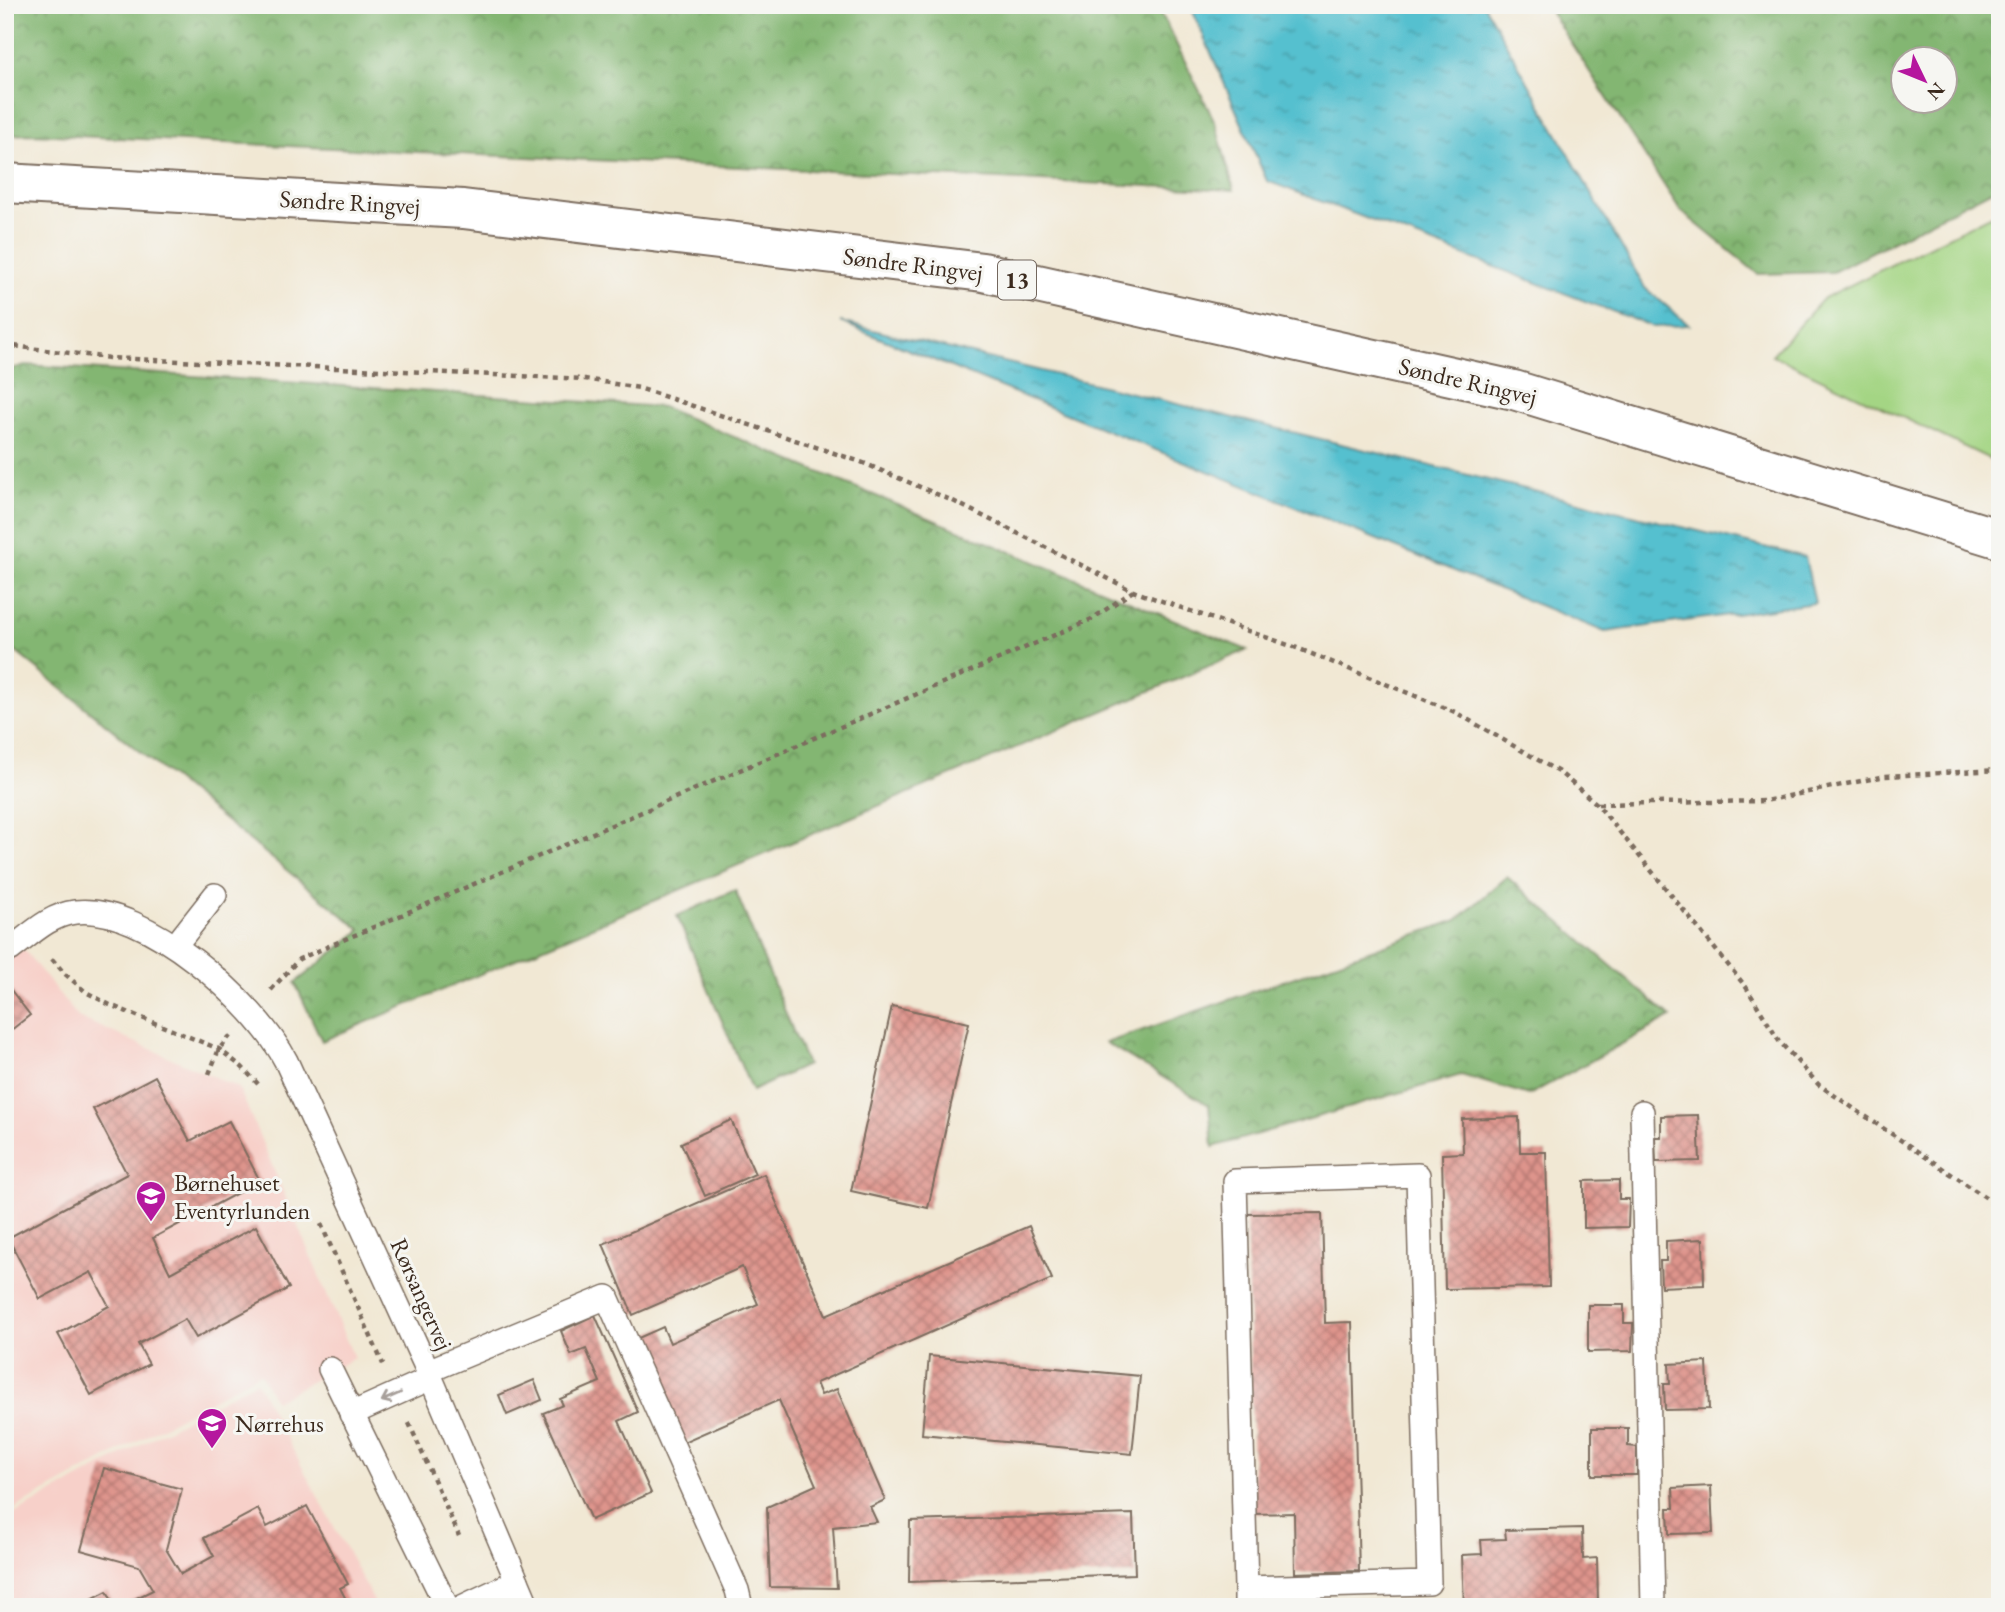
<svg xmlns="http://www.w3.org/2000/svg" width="2005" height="1612" font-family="'EB Garamond',serif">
<defs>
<pattern id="forest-crowns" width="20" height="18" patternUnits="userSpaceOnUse" patternTransform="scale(1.75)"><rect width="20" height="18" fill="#83b672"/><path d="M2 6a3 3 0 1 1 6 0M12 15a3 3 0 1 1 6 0" fill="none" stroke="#6c945d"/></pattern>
<pattern id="water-ripples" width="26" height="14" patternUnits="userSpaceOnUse" patternTransform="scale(1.75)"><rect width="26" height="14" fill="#55c0cf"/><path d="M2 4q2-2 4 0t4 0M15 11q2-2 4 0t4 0" fill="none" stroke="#489ca7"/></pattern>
<pattern id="building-cross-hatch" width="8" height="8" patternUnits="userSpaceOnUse" patternTransform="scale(1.75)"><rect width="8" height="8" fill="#de948c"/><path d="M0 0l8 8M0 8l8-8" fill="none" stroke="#b57972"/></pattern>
</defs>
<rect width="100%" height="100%" fill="#f6f6f2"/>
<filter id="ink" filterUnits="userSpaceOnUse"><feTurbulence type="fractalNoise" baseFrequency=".0143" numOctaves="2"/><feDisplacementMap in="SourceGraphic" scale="14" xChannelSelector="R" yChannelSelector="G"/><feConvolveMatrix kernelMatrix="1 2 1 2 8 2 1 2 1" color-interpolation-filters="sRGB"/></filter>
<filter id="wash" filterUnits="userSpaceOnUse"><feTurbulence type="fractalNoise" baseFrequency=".00686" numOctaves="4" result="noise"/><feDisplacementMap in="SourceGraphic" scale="28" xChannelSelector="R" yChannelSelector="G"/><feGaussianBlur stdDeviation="1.57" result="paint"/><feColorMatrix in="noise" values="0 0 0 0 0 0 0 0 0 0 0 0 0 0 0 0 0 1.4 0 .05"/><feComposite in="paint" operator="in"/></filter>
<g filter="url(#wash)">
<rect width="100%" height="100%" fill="#f1e8d4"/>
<g fill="#f7d0c9">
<path d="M5,926l73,91 161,71 115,270 -79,43 -15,-28 -255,141z"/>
<path d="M256,1381l121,226h-372v-88z"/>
</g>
<path fill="#a4d584" stroke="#708051" stroke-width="2" d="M2000,211v253l-228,-109 52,-57z"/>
<g fill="url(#forest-crowns)" stroke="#5f7048" stroke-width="2" fill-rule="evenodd">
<path d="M5,5h1152l58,117 19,68 -1201,-56 -28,1z"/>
<path d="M1546,5h454v181l-167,86 -75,2 -77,-63zM1904,60h42v42h-42z"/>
<path d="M25,365l637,42 585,243 -925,391 -27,-58 66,-53 -356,-287v-272z"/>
<path d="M1507,877l164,140 -142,78 -68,-20 -248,72 -4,-42 -103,-62 351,-123z"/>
<path d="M735,890l72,175 -55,26 -75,-175z"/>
</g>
<g fill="url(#water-ripples)" stroke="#487576" stroke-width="2">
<path d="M1190,5h294l161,283 44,37 -35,2 -387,-146z"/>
<path d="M840,322l965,235 10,46 -210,29z"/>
</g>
<g id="blocks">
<g fill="url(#building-cross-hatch)">
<path d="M7,985l23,30 -25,20v-49z"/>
<path d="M892,1006l77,17 -41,185 -77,-17z"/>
<path d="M155,1076l35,65 39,-20 31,60 -107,57 17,35 86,-47 33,62 -93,50 -11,-19 -47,25 11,20 -58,31 -33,-61 51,-28 -18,-34 -51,27 -32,-61 119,-64 -34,-65z"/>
<path d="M1698,1115l2,46 -44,1 -1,-25h6v-21z"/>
<path d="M1519,1117l1,35h26l3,135 -104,2 -3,-135 21,-1 -1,-34z"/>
<path d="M731,1120l24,54 -50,22 -24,-53z"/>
<path d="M764,1174l62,141 203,-89 23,53 -236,104 5,12 16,-6 48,111 -15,7 7,15 -44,5 4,61 -67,-1 -3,-80 49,-22 -37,-85 -98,43 -45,-104 27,-12 7,16 88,-39 -16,-37 -109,48 -30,-71z"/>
<path d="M1619,1180v19h10l-1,28 -44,1v-47z"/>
<path d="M1322,1213l3,110 27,-1 7,249 -64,2 -1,-60 -40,1 -8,-300z"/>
<path d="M1703,1239l1,46 -43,2 -1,-26h6v-20z"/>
<path d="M1588,1305h36v18h9l-1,28 -44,1z"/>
<path d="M595,1315l43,97 -19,9 32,72 -60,27 -48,-107 20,-8 -3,-6 40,-17 -14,-33 -15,6 -10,-24z"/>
<path d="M929,1356l211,20 -8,78 -210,-20z"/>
<path d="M1707,1362l2,47 -44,1 -1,-26h6l-1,-20z"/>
<path d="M534,1380l8,20 -35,15 -8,-20z"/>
<path d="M1592,1428h36v18l9,1v28h-45z"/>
<path d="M104,1468l78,21 -16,60 15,25 33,-18 -10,-18 54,-29 9,18 40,-21 41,78 -8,4 10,19h-232l35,-17 -14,-24 -58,-16z"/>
<path d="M1711,1486l2,47 -44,1 -1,-26h6l-1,-20z"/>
<path d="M1133,1514l2,60 -226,8 1,-61z"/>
<path d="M1582,1528l1,31 14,-1 1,47h-14v2h-120l-2,-52 20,-1 -1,-14 25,-1 -1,-9z"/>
<path d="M107,1591l8,16h-39z"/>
</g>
</g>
</g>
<g filter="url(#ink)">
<use href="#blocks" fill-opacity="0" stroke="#7b6c5e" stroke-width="2"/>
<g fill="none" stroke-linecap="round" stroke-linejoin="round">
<g stroke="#7b6c5e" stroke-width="26">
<g id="service">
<path d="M175,946l40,-51"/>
<path d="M5,952l6,-3c20,-15 39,-34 64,-37 70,-9 181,91 211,149l142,310 100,236"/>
<path d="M1642,1112l11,495"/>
<path d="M330,1369l117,238"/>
<path d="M428,1371l179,-74 130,293 4,17"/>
<path d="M351,1414l80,-36"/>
<path d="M1246,1588l183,-5 -11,-408 -183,6 11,407v19"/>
<path d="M462,1607l55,-26"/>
</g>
</g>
<g stroke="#7b6c5e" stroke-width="42">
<path id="primary" d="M5,183l458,26 520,63 531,118 486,149"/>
</g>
<g stroke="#7b6c5e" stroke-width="4.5" stroke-dasharray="5 5" stroke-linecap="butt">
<path d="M5,345l105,13 475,21 54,9 222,74 92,39 180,90 164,57 158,64 104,60 38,32 149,183 33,54 40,44 181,122"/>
<path d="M1598,804l167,-3 120,-25 115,-6"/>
<path d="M52,959l13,15 21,18 24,13 109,44 23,18 17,18"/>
<path d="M271,990l28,-31 793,-340 41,-28"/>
<path d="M209,1074l10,-25 11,-13"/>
<path d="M321,1224l62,140"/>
<path d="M409,1423l50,113"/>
</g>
<use href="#service" stroke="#fff" stroke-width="23"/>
<use href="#primary" stroke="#fff" stroke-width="38"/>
</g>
<defs><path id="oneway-shaft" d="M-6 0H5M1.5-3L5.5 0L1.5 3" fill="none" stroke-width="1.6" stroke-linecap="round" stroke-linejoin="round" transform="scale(1.75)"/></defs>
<use stroke="#a79f9a" href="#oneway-shaft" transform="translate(391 1397) rotate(156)"/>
</g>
<defs>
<g id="school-pin" transform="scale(1.575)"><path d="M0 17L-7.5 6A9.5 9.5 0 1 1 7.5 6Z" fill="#b5179e" stroke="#f6f6f2"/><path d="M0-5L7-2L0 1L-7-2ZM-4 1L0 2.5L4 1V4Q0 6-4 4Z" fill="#fff"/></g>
</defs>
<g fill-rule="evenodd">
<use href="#school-pin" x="151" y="1196"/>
<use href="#school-pin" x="212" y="1423"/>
</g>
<g text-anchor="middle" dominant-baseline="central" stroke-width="6" stroke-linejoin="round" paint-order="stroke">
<rect fill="#f6f6f2" stroke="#73675e" stroke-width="2" x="998" y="260.5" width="38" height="39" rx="5"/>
<g font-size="23" font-weight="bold" fill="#3b2a1e">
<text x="1017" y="280">13</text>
</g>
<g font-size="24" fill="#3b2a1e" stroke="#f6f6f2">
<text transform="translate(350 202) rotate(3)">Søndre Ringvej</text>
<text transform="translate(913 264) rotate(7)">Søndre Ringvej</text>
<text transform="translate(1468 381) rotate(13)">Søndre Ringvej</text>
<text transform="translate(422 1294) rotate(66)">Rørsangervej</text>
</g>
<g font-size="24" fill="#3b2a1e" stroke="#f6f6f2" text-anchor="start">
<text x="174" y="1182">Børnehuset<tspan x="174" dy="28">Eventyrlunden</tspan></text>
<text x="235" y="1423">Nørrehus</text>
</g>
</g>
<rect width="2005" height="1612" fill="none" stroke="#f6f6f2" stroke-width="28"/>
<g transform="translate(1924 80) rotate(133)"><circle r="33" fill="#f6f6f2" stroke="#aba49d" stroke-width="2"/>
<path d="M0-5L12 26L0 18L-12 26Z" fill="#b5179e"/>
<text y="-10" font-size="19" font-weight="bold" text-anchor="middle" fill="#3b2a1e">N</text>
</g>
</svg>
